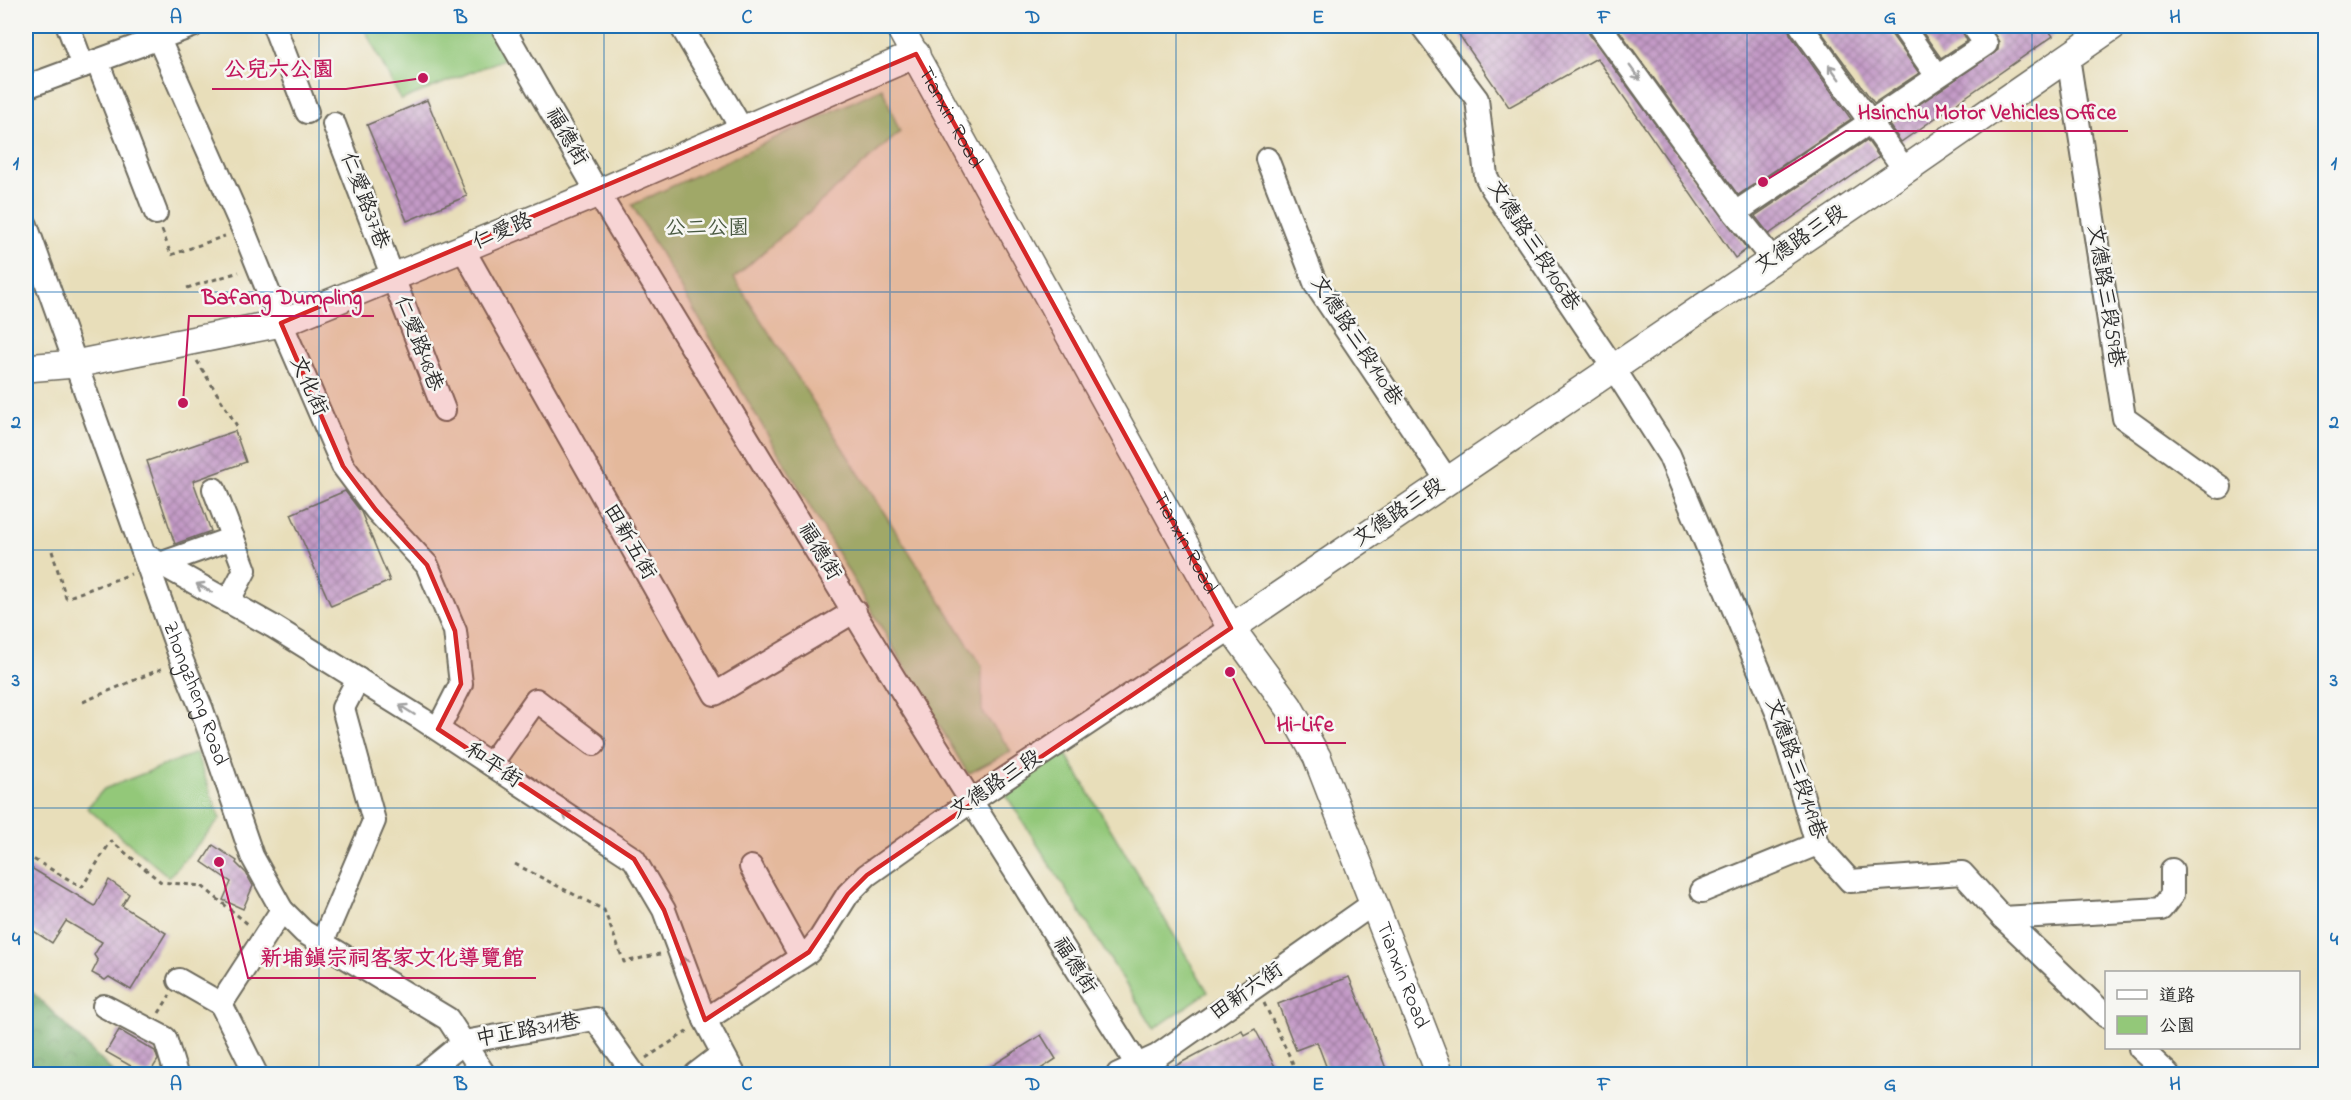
<svg xmlns="http://www.w3.org/2000/svg" width="2351" height="1100" font-family="'Indie Flower','LXGW WenKai TC',sans-serif">
<defs>
<pattern id="forest-crowns" width="20" height="18" patternUnits="userSpaceOnUse" patternTransform="scale(1.5)"><rect width="20" height="18" fill="#76ac69"/><path d="M2 6a3 3 0 1 1 6 0M12 15a3 3 0 1 1 6 0" fill="none" stroke="#618c57"/></pattern>
<pattern id="building-cross-hatch" width="8" height="8" patternUnits="userSpaceOnUse" patternTransform="scale(1.5)"><rect width="8" height="8" fill="#c39ac6"/><path d="M0 0l8 8M0 8l8-8" fill="none" stroke="#9f7ea1"/></pattern>
</defs>
<rect width="100%" height="100%" fill="#f6f6f2"/>
<filter id="ink" filterUnits="userSpaceOnUse"><feTurbulence type="fractalNoise" baseFrequency=".0167" numOctaves="2"/><feDisplacementMap in="SourceGraphic" scale="12" xChannelSelector="R" yChannelSelector="G"/><feConvolveMatrix kernelMatrix="1 2 1 2 8 2 1 2 1" color-interpolation-filters="sRGB"/></filter>
<filter id="wash" filterUnits="userSpaceOnUse"><feTurbulence type="fractalNoise" baseFrequency=".008" numOctaves="4" result="noise"/><feDisplacementMap in="SourceGraphic" scale="24" xChannelSelector="R" yChannelSelector="G"/><feGaussianBlur stdDeviation="1.35" result="paint"/><feColorMatrix in="noise" values="0 0 0 0 0 0 0 0 0 0 0 0 0 0 0 0 0 1.4 0 .05"/><feComposite in="paint" operator="in"/></filter>
<g filter="url(#wash)">
<rect width="100%" height="100%" fill="#e8deba"/>
<g fill="#93c879" stroke="#5f7a52" stroke-width="1.5">
<path d="M363,26h129l20,30 -111,44z"/>
<path d="M882,88l18,44 -166,146 248,388v45l29,40 -43,23 -336,-569z"/>
<path d="M1064,751l144,241 -54,37 -148,-234z"/>
<path d="M196,753l24,66 -51,58 -82,-69 17,-19z"/>
</g>
<path fill="url(#forest-crowns)" stroke="#506c4a" stroke-width="1.5" d="M26,986l89,88h-89z"/>
<g id="blocks">
<g fill="url(#building-cross-hatch)">
<path d="M1453,26h134l2,8 158,215 -12,9 -138,-200 -88,49z"/>
<path d="M1616,26h172l2,8 61,85 -113,76z"/>
<path d="M1817,26h72l2,8 28,39 -45,30z"/>
<path d="M1918,26h42l7,15 -26,17z"/>
<path d="M1989,26h56l8,10 -152,106 -12,-17 109,-75 1,-8z"/>
<path d="M427,100l40,96 -60,25 -40,-96z"/>
<path d="M1867,140l12,17 -110,77 -14,-18z"/>
<path d="M235,431l11,31 -53,19 18,50 -36,13 -28,-83z"/>
<path d="M345,491l16,21 29,69 -59,25 -40,-92z"/>
<path d="M213,845l24,16 -1,2 10,10 7,13 -10,23 -20,-9 8,-18 -29,-20z"/>
<path d="M26,865l69,41 14,-26 20,14 -7,12 44,27 -35,57 -22,-13 -4,3 -13,-7 6,-12 -4,-6 8,-13 -36,-21 -14,22 -26,-17z"/>
<path d="M1349,977l22,52 17,45h-59l-12,-32 -21,8 -18,-46z"/>
<path d="M1255,1029l24,45h-119l82,-44 2,5z"/>
<path d="M119,1030l36,21 3,9 -9,14h-4l-39,-22z"/>
<path d="M1041,1035l15,24 -23,15h-54z"/>
</g>
</g>
</g>
<g filter="url(#ink)">
<use href="#blocks" fill-opacity="0" stroke="#6d6a5d" stroke-width="1.5"/>
<g fill="none" stroke-linecap="round" stroke-linejoin="round">
<g stroke="#6d6a5d" stroke-width="26">
<g id="minor">
<path d="M68,26l15,40"/>
<path d="M153,26l90,203 38,94 62,143 33,44 51,55 28,66 6,53 -23,45"/>
<path d="M274,26l33,86"/>
<path d="M502,26l96,167 310,508 235,373"/>
<path d="M681,26l62,105"/>
<path d="M1422,26l55,73 9,77 6,12 121,179 56,88 110,262 38,127 33,37 112,-8 41,45 103,98"/>
<path d="M1600,26l135,187 37,46"/>
<path d="M1801,26l104,144"/>
<path d="M1902,26l35,50"/>
<path d="M2068,57l56,361 96,69"/>
<path d="M97,61l59,152"/>
<path d="M26,87l166,-61"/>
<path d="M334,124l110,286"/>
<path d="M1267,159l49,126 131,195"/>
<path d="M1735,213l251,-169 -13,-18"/>
<path id="s1" d="M26,225l156,436 20,49 50,146 30,54 22,22 144,87 36,55"/>
<path d="M463,249l252,445 140,-83"/>
<path d="M214,489l31,81 -17,32"/>
<path d="M145,555l129,72 148,92 212,140 30,51 41,110 29,54"/>
<path d="M154,566l79,-28"/>
<path d="M491,764l45,-64 58,44"/>
<path d="M751,867l50,90"/>
<path d="M1702,891l115,-47"/>
<path d="M2003,918l158,-9 11,-14v-25"/>
<path d="M322,943l52,-122 -31,-113 15,-29"/>
<path d="M179,980l42,24"/>
<path d="M104,1006l61,32 11,36"/>
<path d="M705,1020l104,-68 12,-15 27,-43 19,-19 103,-73 261,-174"/>
<path d="M2140,1048l28,26"/>
<path d="M256,1074l-35,-70 61,-94"/>
<path d="M425,1074l39,-32 131,-23 39,55"/>
<path d="M696,1074l26,-20"/>
<path d="M1118,1074l39,-18 217,-153"/>
</g>
</g>
<g stroke="#6d6a5d" stroke-width="30">
<g id="major">
<path id="s2" d="M899,26l332,602 58,79 28,50 123,317"/>
<path d="M26,368l49,-4 206,-41 317,-130 318,-139"/>
<path d="M1231,628l674,-458 208,-144"/>
</g>
</g>
<g stroke="#6d6a5d" stroke-width="3" stroke-dasharray="4.5 4.5" stroke-linecap="butt">
<path d="M162,230l9,25 54,-19"/>
<path d="M187,288l52,-16"/>
<path d="M197,361l40,65"/>
<path d="M52,551l14,47 65,-24"/>
<path d="M83,702l80,-34"/>
<path d="M26,855l56,32 29,-46 50,41 41,4 47,39"/>
<path d="M515,864l89,46 20,52 36,-8"/>
<path d="M1264,1003l34,71"/>
<path d="M159,1013l11,-18"/>
<path d="M646,1058l42,-27"/>
</g>
<use href="#minor" stroke="#fff" stroke-width="22"/>
<use href="#major" stroke="#fff" stroke-width="27"/>
</g>
<defs><path id="oneway-shaft" d="M-6 0H5M1.5-3L5.5 0L1.5 3" fill="none" stroke-width="1.6" stroke-linecap="round" stroke-linejoin="round" transform="scale(1.5)"/></defs>
<g stroke="#a0a0a0">
<use href="#oneway-shaft" transform="translate(1834 72) rotate(-126)"/>
<use href="#oneway-shaft" transform="translate(1635 73) rotate(54)"/>
<use href="#oneway-shaft" transform="translate(204 588) rotate(-151)"/>
<use href="#oneway-shaft" transform="translate(407 710) rotate(-148)"/>
<use href="#oneway-shaft" transform="translate(570 817) rotate(-146)"/>
<use href="#oneway-shaft" transform="translate(685 965) rotate(-110)"/>
</g>
</g>
<path fill="#d62828" fill-opacity="0.2" stroke="#d62828" stroke-width="4.5" stroke-linejoin="round" d="M916,54l315,574 -364,247 -19,19 -39,58 -104,68 -41,-110 -30,-51 -196,-130 23,-45 -6,-53 -28,-66 -51,-55 -33,-44 -62,-143z"/>
<path fill="none" stroke="#1f6fb2" stroke-width="1.5" stroke-opacity="0.55" d="M319,26v1048M604,26v1048M890,26v1048M1176,26v1048M1461,26v1048M1747,26v1048M2032,26v1048M26,292h2300M26,550h2300M26,808h2300"/>
<g text-anchor="middle" dominant-baseline="central" stroke-width="5" stroke-linejoin="round" paint-order="stroke">
<g font-size="21" fill="#2b2b2b" stroke="#f6f6f2">
<text stroke="none"><textPath href="#s2" startOffset="105">Tianxin Road</textPath></text>
<text transform="translate(566 137) rotate(60)">福德街</text>
<text transform="translate(364 201) rotate(69)">仁愛路37巷</text>
<text transform="translate(503 232) rotate(-23)">仁愛路</text>
<text transform="translate(1801 240) rotate(-34)">文德路三段</text>
<text transform="translate(1533 246) rotate(57)">文德路三段106巷</text>
<text transform="translate(2105 296) rotate(81)">文德路三段59巷</text>
<text transform="translate(1356 341) rotate(57)">文德路三段140巷</text>
<text transform="translate(418 344) rotate(69)">仁愛路48巷</text>
<text transform="translate(308 386) rotate(66)">文化街</text>
<text transform="translate(1399 513) rotate(-34)">文德路三段</text>
<text transform="translate(629 542) rotate(60)">田新五街</text>
<text stroke="none"><textPath href="#s2" startOffset="591">Tianxin Road</textPath></text>
<text transform="translate(819 552) rotate(59)">福德街</text>
<text stroke="none"><textPath href="#s1" startOffset="498">Zhongzheng Road</textPath></text>
<text transform="translate(493 766) rotate(34)">和平街</text>
<text transform="translate(1795 769) rotate(71)">文德路三段149巷</text>
<text transform="translate(996 785) rotate(-34)">文德路三段</text>
<text transform="translate(1074 966) rotate(58)">福德街</text>
<text stroke="none"><textPath href="#s2" startOffset="1077">Tianxin Road</textPath></text>
<text transform="translate(1247 992) rotate(-35)">田新六街</text>
<text transform="translate(528 1031) rotate(-10)">中正路311巷</text>
</g>
<g font-size="21" fill="#4a5a42" stroke="#f6f6f2">
<text x="707" y="229">公二公園</text>
</g>
</g>
<path fill="none" stroke="#c2185b" stroke-width="2" d="M423 78L346 89H212M1763 182L1846 131H2128M183 403L189 316H374M1230 672L1265 743H1346M219 862L248 978H536"/>
<g fill="#c2185b" stroke="#f6f6f2" stroke-width="2">
<circle cx="423" cy="78" r="6"/>
<circle cx="1763" cy="182" r="6"/>
<circle cx="183" cy="403" r="6"/>
<circle cx="1230" cy="672" r="6"/>
<circle cx="219" cy="862" r="6"/>
</g>
<g font-size="22" text-anchor="middle" font-weight="bold" fill="#c2185b" stroke="#f6f6f2" stroke-width="5" stroke-linejoin="round" paint-order="stroke">
<text x="279" y="76">公兒六公園</text>
<text x="1987" y="119">Hsinchu Motor Vehicles Office</text>
<text x="282" y="304">Bafang Dumpling</text>
<text x="1305" y="731">Hi-Life</text>
<text x="392" y="965">新埔鎮宗祠客家文化導覽館</text>
</g>
<rect width="2351" height="1100" fill="none" stroke="#f6f6f2" stroke-width="66"/>
<rect x="2105" y="971" width="195" height="78" fill="#f6f6f2" stroke="#a5a5a2" stroke-width="1.5"/>
<rect x="2117" y="990" width="30" height="9" fill="#ffffff" stroke="#a5a5a2" stroke-width="1.5"/>
<text x="2159" y="1001" font-size="18" fill="#2b2b2b">道路</text>
<rect x="2117" y="1016" width="30" height="18" fill="#93c879" stroke="#a5a5a2" stroke-width="1.5"/>
<text x="2159" y="1031" font-size="18" fill="#2b2b2b">公園</text>
<rect x="33" y="33" width="2285" height="1034" fill="none" stroke="#1f6fb2" stroke-width="2"/>
<g font-size="20" text-anchor="middle" font-weight="bold" fill="#1f6fb2">
<text x="176" y="23">A</text>
<text x="461" y="23">B</text>
<text x="747" y="23">C</text>
<text x="1033" y="23">D</text>
<text x="1318" y="23">E</text>
<text x="1604" y="23">F</text>
<text x="1890" y="23">G</text>
<text x="2175" y="23">H</text>
<text x="16" y="169">1</text>
<text x="2334" y="169">1</text>
<text x="16" y="428">2</text>
<text x="2334" y="428">2</text>
<text x="16" y="686">3</text>
<text x="2334" y="686">3</text>
<text x="16" y="945">4</text>
<text x="2334" y="945">4</text>
<text x="176" y="1090">A</text>
<text x="461" y="1090">B</text>
<text x="747" y="1090">C</text>
<text x="1033" y="1090">D</text>
<text x="1318" y="1090">E</text>
<text x="1604" y="1090">F</text>
<text x="1890" y="1090">G</text>
<text x="2175" y="1090">H</text>
</g>
</svg>
